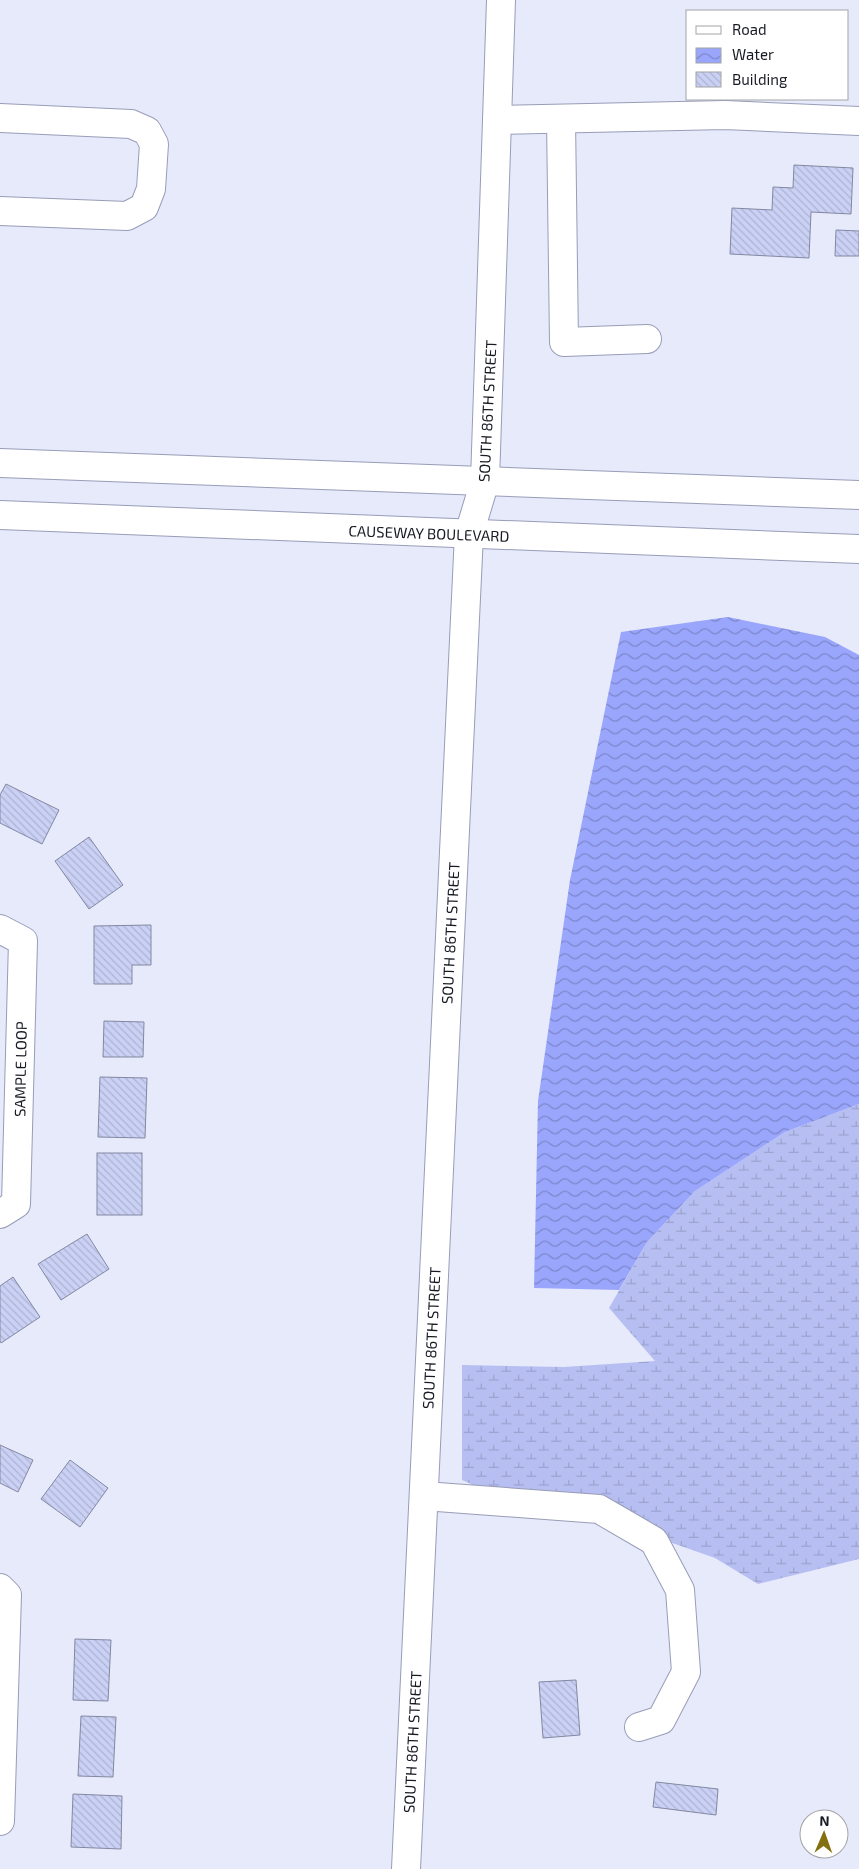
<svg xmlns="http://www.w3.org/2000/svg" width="859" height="1869" font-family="'Exo 2',sans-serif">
<defs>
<pattern id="wetland-marsh" width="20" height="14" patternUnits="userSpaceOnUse" patternTransform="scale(1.25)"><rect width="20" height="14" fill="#b6bef2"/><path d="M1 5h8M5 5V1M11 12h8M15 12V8" fill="none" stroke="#9ca3cf"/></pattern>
<pattern id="water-waves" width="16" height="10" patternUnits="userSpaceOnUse" patternTransform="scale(1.25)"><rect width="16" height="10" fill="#9aa6fc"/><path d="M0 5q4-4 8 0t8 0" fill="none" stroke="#7d86cc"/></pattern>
<pattern id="building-back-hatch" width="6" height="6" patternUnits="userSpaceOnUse" patternTransform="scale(1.25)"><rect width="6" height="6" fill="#cad1f5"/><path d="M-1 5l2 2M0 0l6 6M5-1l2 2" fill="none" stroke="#adb3d2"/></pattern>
</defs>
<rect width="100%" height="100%" fill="#e6eafb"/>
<path fill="url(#wetland-marsh)" d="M859,1104v455l-101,25 -43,-26 -111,-39 -69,-7 -73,-32v-115l102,2 91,-6 -46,-53 38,-66 48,-51 90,-59z"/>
<path fill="url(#water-waves)" d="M728,617l97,20 34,18v449l-74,28 -90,59 -48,51 -28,48 -85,-2 4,-187 32,-221 51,-248z"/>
<g fill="url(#building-back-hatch)" stroke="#8388a1">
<path d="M794,165l59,3 -2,46 -40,-2 -2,46 -79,-4 2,-46 40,2 1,-23 20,1z"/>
<path d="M836,230l23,1v25h-24z"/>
<path d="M6,784l53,26 -17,34 -42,-21v-28z"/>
<path d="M89,837l34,48 -34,24 -34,-48z"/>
<path d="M151,925v40h-19v19h-38v-58z"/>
<path d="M104,1021l40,1 -1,35h-40z"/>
<path d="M100,1077l47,1 -2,60 -47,-1z"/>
<rect x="97" y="1153" width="45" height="62"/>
<path d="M87,1234l22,35 -48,31 -23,-36z"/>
<path d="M13,1277l27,40 -39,26 -1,-2v-55z"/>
<path d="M0,1445l33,15 -15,32 -18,-9z"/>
<path d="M70,1460l38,28 -28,39 -39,-28z"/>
<path d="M75,1639l36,1 -3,61 -35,-1z"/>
<path d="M576,1680l4,55 -37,3 -4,-56z"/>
<path d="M81,1716l35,1 -3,60 -35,-1z"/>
<path d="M656,1782l62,7 -2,26 -63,-8z"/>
<path d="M73,1794l49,2 -1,53 -50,-2z"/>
</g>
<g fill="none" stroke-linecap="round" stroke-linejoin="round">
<g stroke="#989db7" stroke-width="30">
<g id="minor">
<path d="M0,118l131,6 16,7 7,13 -3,45 -7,18 -17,9 -127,-5"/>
<path d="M561,119l3,223 83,-3"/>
<path d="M497,120l228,-5 134,6"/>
<path d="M0,929l23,12 -7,263 -16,10"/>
<path d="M424,1496l175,13 55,32 26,49 6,82 -25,48 -22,7"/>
<path d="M0,1588l7,7 -7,226"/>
<path d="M406,1869l63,-1335 16,-53 16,-481"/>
</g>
</g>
<g stroke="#989db7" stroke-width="30">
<g id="major">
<path d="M0,463l859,32"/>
<path d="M0,515l859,34"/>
</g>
</g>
<use href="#minor" stroke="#fff" stroke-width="28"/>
<use href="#major" stroke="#fff" stroke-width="28"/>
</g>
<g text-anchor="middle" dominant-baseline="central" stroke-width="5" stroke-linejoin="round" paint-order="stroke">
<g font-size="15" fill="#191b24" stroke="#fff">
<text transform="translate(487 411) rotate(-87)">SOUTH 86TH STREET</text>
<text transform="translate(429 533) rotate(2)">CAUSEWAY BOULEVARD</text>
<text transform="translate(450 933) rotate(-87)">SOUTH 86TH STREET</text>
<text transform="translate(20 1069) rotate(-89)">SAMPLE LOOP</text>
<text transform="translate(431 1338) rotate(-87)">SOUTH 86TH STREET</text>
<text transform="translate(412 1742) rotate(-87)">SOUTH 86TH STREET</text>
</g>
</g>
<rect x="686" y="10" width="162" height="90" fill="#ffffff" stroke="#a3a4a7"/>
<rect x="696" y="26" width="25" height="8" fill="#ffffff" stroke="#a3a4a7"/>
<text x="732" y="35" font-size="15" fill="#191b24">Road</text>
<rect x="696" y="48" width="25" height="15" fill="url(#water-waves)" stroke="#a3a4a7"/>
<text x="732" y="60" font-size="15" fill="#191b24">Water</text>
<rect x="696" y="72" width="25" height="15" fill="url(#building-back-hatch)" stroke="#a3a4a7"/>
<text x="732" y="85" font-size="15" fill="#191b24">Building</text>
<g transform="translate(824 1834) rotate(2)"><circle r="24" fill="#ffffff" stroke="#a3a4a7"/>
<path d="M0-4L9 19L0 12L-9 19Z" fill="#837010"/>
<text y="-8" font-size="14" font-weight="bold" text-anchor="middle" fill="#191b24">N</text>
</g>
</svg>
